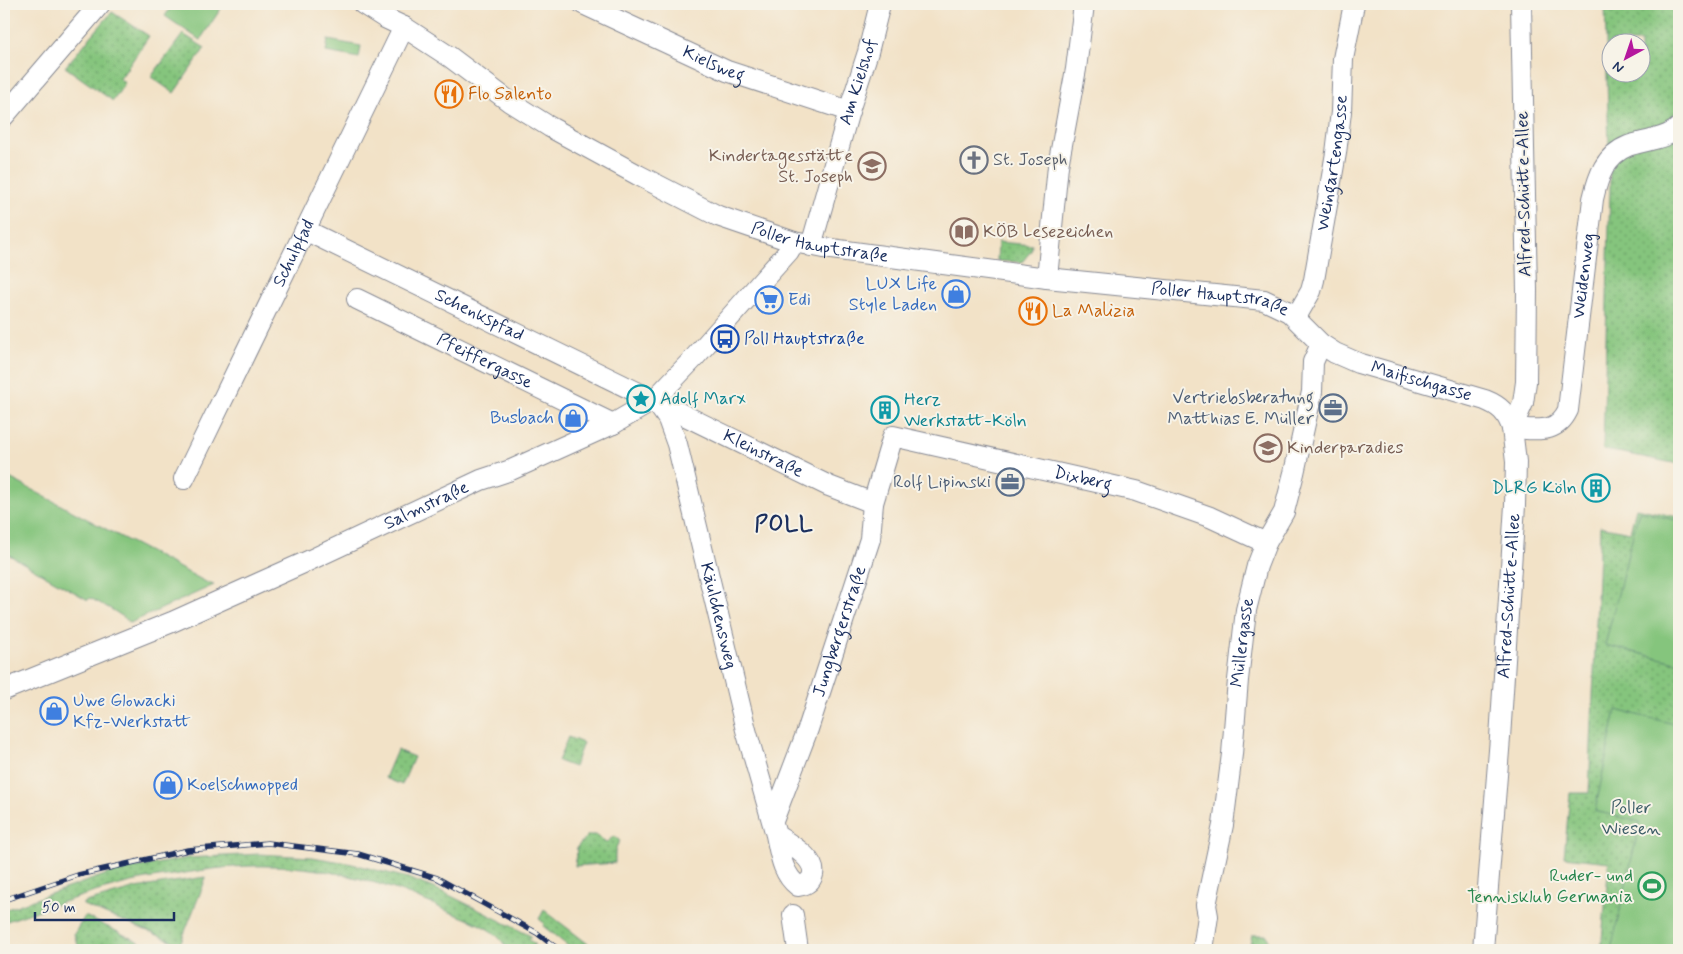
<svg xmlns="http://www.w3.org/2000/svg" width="1683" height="954" font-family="Mynerve,sans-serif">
<defs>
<pattern id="grass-dots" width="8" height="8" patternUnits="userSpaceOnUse" patternTransform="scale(1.25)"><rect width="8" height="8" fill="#85c57d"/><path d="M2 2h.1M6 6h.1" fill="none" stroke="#6ca06a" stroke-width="1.8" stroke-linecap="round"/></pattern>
</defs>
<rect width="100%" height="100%" fill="#f7f3e8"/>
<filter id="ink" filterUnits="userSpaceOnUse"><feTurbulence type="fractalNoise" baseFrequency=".02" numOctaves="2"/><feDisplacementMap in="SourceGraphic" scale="10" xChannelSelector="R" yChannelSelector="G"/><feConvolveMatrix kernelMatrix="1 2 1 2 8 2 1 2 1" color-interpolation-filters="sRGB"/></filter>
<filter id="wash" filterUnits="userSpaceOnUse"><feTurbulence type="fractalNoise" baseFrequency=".0096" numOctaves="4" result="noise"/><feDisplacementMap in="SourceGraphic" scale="20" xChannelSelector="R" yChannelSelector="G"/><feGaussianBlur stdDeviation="1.12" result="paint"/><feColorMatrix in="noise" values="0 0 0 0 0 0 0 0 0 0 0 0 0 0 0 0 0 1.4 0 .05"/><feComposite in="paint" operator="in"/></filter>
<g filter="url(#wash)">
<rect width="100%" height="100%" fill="#f2e2c7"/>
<g fill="url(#grass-dots)" stroke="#507a6e" fill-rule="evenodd">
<path d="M1605,4h74v460c-25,-4 -50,-11 -76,-14l7,-263zM1610,42h30v30h-30z"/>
<path d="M112,12l37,24 -29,43 5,4 -12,18 -48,-34z"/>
<path d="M183,34l22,14 -31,45 -23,-16z"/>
<path d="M998,242l34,3 -1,6 -9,11 -25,-1z"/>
<path d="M1636,508l42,9 1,-3v436h-78l8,-88 -45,-5 6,-64h19l11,-267 30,6z"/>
<path d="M568,737l15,6 -9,24 -16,-6z"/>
<path d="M397,750l17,7 -12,28 -17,-7z"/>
<path d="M588,835h8l10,8 8,-7 6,5c-6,7 -5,13 -5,22l-40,3 2,-19z"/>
<path d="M259,854l53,3 36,6 60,15 35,14 88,44 -2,4 6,4 -4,6h-24c-8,-22 -42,-31 -62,-40 -54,-26 -115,-43 -175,-44 -31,-1 -61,3 -91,8 -21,3 -42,6 -63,12 -38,10 -75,24 -112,36v-12l112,-39 72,-13z"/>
<path d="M205,877v4l-25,63 -97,-39v-2l53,-15z"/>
<path d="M544,910l52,40h-23l-30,-24 1,-3 -5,-4z"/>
<path d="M85,916l58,28 -2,6h-61l-6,-16z"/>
<path d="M1252,935h15l4,15h-22z"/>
</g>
<g fill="#85c57d" stroke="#507a6e">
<path d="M173,4h51l-24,36 -35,-24z"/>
<path d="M328,40l33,6 -2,12 -33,-6z"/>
<path d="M4,475l204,108 6,2 -84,38c-11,-11 -27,-18 -40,-25l-2,2 -84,-48z"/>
<path d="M1639,511l40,10v142l-74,-18z"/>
<path d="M1616,710l63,15v225h-68l29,-128 -45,-11z"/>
</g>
</g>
<g filter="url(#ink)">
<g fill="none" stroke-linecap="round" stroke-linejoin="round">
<g stroke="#868892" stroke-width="22">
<g id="minor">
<path id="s1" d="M363,4l22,14 19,9 46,30 60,45 40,25 88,48 80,41 76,26 30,6 223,30 217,22 25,12 32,32 14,9 23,10 127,37c15,6 22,13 27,28"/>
<path id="s2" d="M583,4l144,67 122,40"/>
<path d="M4,116l96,-112"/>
<path id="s3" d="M305,230l524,256 44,17"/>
<path id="s4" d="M811,246l38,-135 19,-59 12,-48"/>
<path d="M1047,278l11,-112 18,-97 8,-65"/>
<path id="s5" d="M357,299l256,125"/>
<path id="s6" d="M1296,317l15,-26 3,-11 22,-127 5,-41 2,-53 11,-55"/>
<path id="s7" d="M656,402l12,17 9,25 69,286 30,105c12,8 46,26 35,44 -3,5 -8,6 -13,7 -16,-12 -18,-33 -22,-51"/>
<path id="s8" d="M1512,428c25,1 44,7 56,-18l25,-211c5,-22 12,-44 35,-53 8,-3 16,-4 23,-6 11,-3 20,-5 28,-13"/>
<path id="s9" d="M184,479l220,-452"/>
<path id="s10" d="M4,690l168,-68 136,-61 173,-81 30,-10 102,-46 41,-24 40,-42 69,-78 26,-29 5,-9"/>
<path id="s11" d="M773,821l35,-92 62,-190 3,-36 20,-67 243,55 74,26 56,26"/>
<path d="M793,915l5,35"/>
<path id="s12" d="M1203,950l5,-34 -2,-11 17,-80 9,-71 6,-74 8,-70 11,-44 9,-23 18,-31 10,-39 18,-81 1,-30 8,-18"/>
<path id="s13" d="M1483,950l17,-212 15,-233 1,-43 -4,-34 11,-25 3,-21 1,-92 -6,-286"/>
</g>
</g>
<use href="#minor" stroke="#fff" stroke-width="20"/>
<g stroke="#1b2f5e" stroke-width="5.5">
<path id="rail" d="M4,900l74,-25 110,-25 80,-7 90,11 79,24 100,55 22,17"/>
</g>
<use href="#rail" stroke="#f7f3e8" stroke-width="4" stroke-dasharray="11" stroke-linecap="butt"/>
</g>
</g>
<defs>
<g id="restaurant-ring" transform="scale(1.4375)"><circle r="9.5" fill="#f7f3e8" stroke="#e8710a" stroke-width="1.5"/><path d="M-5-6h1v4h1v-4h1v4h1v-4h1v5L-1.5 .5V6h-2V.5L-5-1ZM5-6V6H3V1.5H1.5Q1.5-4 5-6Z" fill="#e8710a"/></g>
<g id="church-ring" transform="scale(1.4375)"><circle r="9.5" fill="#f7f3e8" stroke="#6b7280" stroke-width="1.5"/><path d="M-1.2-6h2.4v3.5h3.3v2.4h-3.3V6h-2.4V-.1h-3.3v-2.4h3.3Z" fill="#6b7280"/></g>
<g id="school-ring" transform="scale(1.4375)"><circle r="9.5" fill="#f7f3e8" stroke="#8d6e63" stroke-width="1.5"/><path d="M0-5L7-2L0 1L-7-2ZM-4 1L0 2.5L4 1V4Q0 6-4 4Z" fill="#8d6e63"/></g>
<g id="library-ring" transform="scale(1.4375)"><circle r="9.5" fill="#f7f3e8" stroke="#8d6e63" stroke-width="1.5"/><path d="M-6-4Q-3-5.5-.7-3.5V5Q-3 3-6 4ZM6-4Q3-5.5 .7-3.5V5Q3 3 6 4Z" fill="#8d6e63"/></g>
<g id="shop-ring" transform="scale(1.4375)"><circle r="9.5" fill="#f7f3e8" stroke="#3f7fe0" stroke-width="1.5"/><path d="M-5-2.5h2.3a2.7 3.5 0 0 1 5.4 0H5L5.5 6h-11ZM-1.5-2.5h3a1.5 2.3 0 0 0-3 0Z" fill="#3f7fe0"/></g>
<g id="supermarket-ring" transform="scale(1.4375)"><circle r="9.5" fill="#f7f3e8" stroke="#3f7fe0" stroke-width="1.5"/><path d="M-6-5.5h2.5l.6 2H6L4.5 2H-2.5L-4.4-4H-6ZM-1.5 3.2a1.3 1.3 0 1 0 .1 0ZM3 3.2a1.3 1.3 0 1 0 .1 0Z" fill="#3f7fe0"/></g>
<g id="bus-ring" transform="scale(1.4375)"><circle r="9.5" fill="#f7f3e8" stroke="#1a4fb4" stroke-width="1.5"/><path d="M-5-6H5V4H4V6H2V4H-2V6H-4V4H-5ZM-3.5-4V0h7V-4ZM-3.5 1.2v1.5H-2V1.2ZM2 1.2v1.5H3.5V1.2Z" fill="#1a4fb4"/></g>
<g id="sight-ring" transform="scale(1.4375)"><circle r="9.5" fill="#f7f3e8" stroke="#0f9aa8" stroke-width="1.5"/><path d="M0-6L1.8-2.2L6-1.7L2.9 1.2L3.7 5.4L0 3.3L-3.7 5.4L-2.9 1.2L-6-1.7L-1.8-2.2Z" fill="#0f9aa8"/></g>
<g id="office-ring" transform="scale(1.4375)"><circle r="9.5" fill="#f7f3e8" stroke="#5c6f8a" stroke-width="1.5"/><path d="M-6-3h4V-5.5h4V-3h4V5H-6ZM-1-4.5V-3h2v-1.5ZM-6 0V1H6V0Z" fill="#5c6f8a"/></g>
<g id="building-ring" transform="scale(1.4375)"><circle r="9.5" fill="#f7f3e8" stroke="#0f9aa8" stroke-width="1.5"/><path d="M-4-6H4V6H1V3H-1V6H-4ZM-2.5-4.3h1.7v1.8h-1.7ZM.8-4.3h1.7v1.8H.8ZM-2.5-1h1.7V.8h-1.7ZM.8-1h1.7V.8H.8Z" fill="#0f9aa8"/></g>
<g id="stadium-ring" transform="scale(1.4375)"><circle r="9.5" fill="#f7f3e8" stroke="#2e9e5b" stroke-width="1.5"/><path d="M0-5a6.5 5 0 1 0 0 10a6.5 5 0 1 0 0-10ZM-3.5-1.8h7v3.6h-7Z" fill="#2e9e5b"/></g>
</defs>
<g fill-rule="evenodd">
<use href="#restaurant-ring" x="449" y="94"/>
<use href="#church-ring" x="974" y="160"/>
<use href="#school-ring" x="872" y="166"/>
<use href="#library-ring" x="964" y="232"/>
<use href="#shop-ring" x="956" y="294"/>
<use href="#supermarket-ring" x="769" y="300"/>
<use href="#restaurant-ring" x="1033" y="311"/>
<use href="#bus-ring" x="725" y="339"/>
<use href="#sight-ring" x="641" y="399"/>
<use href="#office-ring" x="1333" y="408"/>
<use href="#building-ring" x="885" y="410"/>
<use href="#shop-ring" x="573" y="418"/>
<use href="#school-ring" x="1268" y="448"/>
<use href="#office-ring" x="1010" y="482"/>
<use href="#building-ring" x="1596" y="488"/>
<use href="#shop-ring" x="54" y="711"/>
<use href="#shop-ring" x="168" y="785"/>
<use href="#stadium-ring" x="1652" y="886"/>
</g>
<g text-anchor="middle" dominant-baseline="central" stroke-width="4" stroke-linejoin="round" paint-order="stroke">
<g font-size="18" fill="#1b2f5e" stroke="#f7f3e8">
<text stroke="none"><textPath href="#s2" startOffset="144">Kielsweg</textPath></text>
<text stroke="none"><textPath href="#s4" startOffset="171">Am Kielshof</textPath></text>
<text stroke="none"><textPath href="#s6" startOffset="160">Weingartengasse</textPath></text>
<text transform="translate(1524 194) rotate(-91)">Alfred-Schütte-Allee</text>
<text stroke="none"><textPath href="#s1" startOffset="520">Poller Hauptstraße</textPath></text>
<text stroke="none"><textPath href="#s9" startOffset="251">Schulpfad</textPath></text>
<text stroke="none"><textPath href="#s8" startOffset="199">Weidenweg</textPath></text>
<text stroke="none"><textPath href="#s1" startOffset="925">Poller Hauptstraße</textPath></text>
<text stroke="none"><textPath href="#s3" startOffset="194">Schenkspfad</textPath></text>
<text stroke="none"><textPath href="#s5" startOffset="142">Pfeiffergasse</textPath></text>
<text stroke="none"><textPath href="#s1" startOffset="1149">Maifischgasse</textPath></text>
<text stroke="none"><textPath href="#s3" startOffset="510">Kleinstraße</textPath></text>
<text stroke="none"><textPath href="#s11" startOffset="599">Dixberg</textPath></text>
<text stroke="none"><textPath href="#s10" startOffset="461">Salmstraße</textPath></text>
<text stroke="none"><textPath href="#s13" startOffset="355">Alfred-Schütte-Allee</textPath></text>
<text stroke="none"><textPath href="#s7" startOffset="224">Käulchensweg</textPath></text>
<text stroke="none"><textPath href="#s11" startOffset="201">Jungbergerstraße</textPath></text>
<text stroke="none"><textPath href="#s12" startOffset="311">Müllergasse</textPath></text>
</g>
<g font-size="18" fill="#c56008" stroke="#f7f3e8" text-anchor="start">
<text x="468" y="94">Flo Salento</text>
<text x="1052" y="311">La Malizia</text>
</g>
<g font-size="18" fill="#785e54" stroke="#f7f3e8" text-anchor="start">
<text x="853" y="156" text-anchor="end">Kindertagesstätte<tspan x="853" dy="21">St. Joseph</tspan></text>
<text x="983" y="232">KÖB Lesezeichen</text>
<text x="1287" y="448">Kinderparadies</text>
</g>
<g font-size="18" fill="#5b616d" stroke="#f7f3e8" text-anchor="start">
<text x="993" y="160">St. Joseph</text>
</g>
<g font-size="18" fill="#366cbe" stroke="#f7f3e8" text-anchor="start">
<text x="937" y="284" text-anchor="end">LUX Life<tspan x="937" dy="21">Style Laden</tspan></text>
<text x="788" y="300">Edi</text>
<text x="554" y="418" text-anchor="end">Busbach</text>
<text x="73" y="701">Uwe Glowacki<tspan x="73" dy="21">Kfz-Werkstatt</tspan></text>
<text x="187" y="785">Koelschmopped</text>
</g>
<g font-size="18" fill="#164399" stroke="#f7f3e8" text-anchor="start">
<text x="744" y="339">Poll Hauptstraße</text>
</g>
<g font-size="18" fill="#4e5e75" stroke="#f7f3e8" text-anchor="end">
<text x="1314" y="398">Vertriebsberatung<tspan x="1314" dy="21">Matthias E. Müller</tspan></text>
<text x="991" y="482">Rolf Lipinski</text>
</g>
<g font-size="18" fill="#0d838f" stroke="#f7f3e8" text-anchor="start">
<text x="660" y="399">Adolf Marx</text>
<text x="904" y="400">Herz<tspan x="904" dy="21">Werkstatt-Köln</tspan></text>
<text x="1577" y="488" text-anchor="end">DLRG Köln</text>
</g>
<g font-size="18" fill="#3b5c67" stroke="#f7f3e8">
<text x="1631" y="808">Poller<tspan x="1631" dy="21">Wiesen</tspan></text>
</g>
<g font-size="18" fill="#27864d" stroke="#f7f3e8" text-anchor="end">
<text x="1633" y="876">Ruder- und<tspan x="1633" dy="21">Tennisklub Germania</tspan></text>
</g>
<g font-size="22" font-weight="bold" letter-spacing="1" fill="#1b2f5e" stroke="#f7f3e8">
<text x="784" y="525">POLL</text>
</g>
</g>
<rect width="1683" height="954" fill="none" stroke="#f7f3e8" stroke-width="20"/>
<g transform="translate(1626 58) rotate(220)"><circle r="24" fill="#f7f3e8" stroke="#9fa5b1"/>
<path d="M0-4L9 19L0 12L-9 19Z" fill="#b5179e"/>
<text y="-8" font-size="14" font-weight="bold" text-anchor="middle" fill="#1b2f5e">N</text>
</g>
<path d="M35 912v8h139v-8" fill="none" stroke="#1b2f5e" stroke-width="2.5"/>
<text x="42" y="912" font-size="15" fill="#1b2f5e" stroke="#f7f3e8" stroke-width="4" paint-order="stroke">50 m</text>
</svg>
